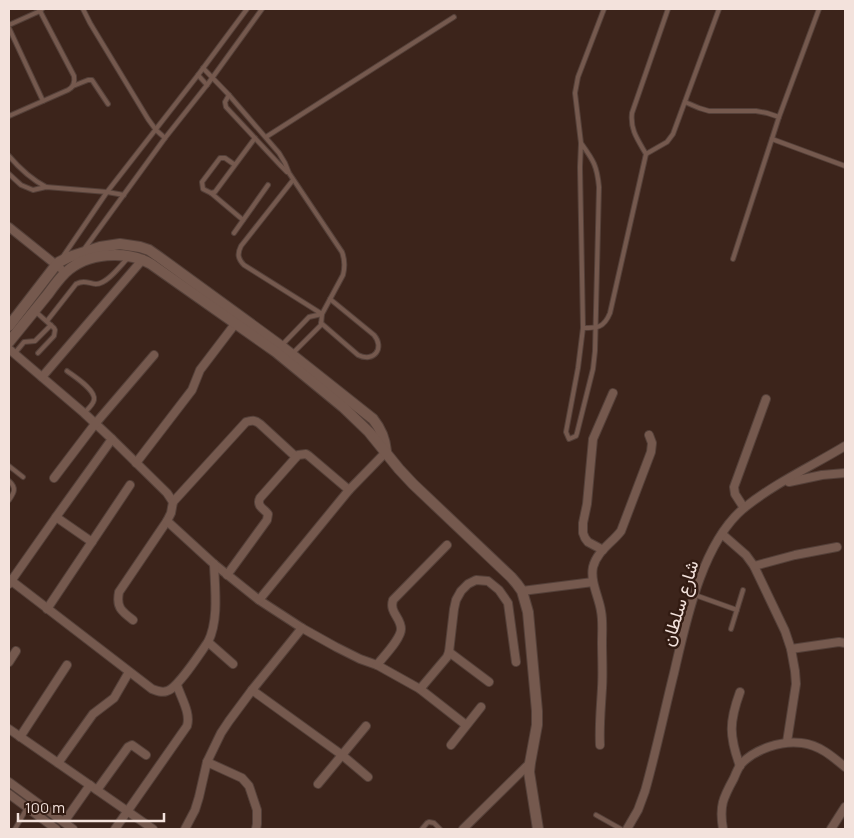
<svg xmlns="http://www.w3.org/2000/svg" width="854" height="838" font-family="Manrope,Vazirmatn,sans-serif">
<rect width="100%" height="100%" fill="#3c241b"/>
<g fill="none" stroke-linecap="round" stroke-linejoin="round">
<g stroke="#544039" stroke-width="6">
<g id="service">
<path d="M83,9l7,14 58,96 8,11 9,8"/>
<path d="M9,25l31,-14 2,-2"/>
<path d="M9,28l34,73"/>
<path d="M203,68l26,27 50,58 6,10 4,10 53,79c3,8 3,15 1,23l-21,39 -1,11 -28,28"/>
<path d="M198,75l9,10"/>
<path d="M73,86l15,-6h4l16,24"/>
<path d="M229,95l-4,7 1,5 54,58 7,7"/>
<path d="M685,102l14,6 10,3h47l11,2 12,4"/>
<path d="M9,116l59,-26c6,-3 7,-8 6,-14l-34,-65"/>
<path d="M266,137l188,-120"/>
<path d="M772,139l73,27"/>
<path d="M581,143c12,17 16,22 18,44l-4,164 -2,18 -16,64 -1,3 -7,3 -3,-7 12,-64 5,-40 -3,-161 1,-24 -6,-50 3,-16 26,-68"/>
<path d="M646,154l21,-12 6,-8 46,-125"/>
<path d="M9,156c11,13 22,23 37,31"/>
<path d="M235,165l-10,-7h-5l-18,24 1,7 8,4 4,-1 40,-54"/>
<path d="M9,174l12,11 12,5 13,-3 61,5 17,3"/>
<path d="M293,180l-52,66c-4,8 -3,13 3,19l78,49"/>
<path d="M211,193l32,27"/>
<path d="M234,233l34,-48"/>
<path d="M85,248l80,-110 42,-53 55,-76"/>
<path d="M62,258l45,-66 91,-117 49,-66"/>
<path d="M733,259l46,-142 40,-108"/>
<path d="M36,312l18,16 1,2 -1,6 -16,17"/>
<path d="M47,321l29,-37c8,-4 12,-1 20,0 11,0 24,-18 31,-25"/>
<path d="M321,323l37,32c16,8 27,-7 16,-20l-44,-36"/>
<path d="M583,328c14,0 21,0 27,-15l36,-159c-8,-14 -16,-24 -14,-41l36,-104"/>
<path d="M282,345l27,-28 13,-3"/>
<path d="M15,353l9,-11 11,-1 16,-16"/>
<path d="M67,371c8,6 29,19 27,29 -1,5 -7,10 -10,13"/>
<path d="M9,466l14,11"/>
<path d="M9,481c8,7 5,12 0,19"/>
<path d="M695,595l42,15"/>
<path d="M731,629l12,-39"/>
<path d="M596,815l25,14"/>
<path d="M15,829l12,-21"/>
<path d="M422,829l5,-6 2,-1 5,1 6,6"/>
</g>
</g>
<g stroke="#544039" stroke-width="10">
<g id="minor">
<path d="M9,227l51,41"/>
<path d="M9,349l75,64 28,26 55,54 6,9 -2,11 -4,8 -48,71c-3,15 2,19 14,28"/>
<path d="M42,377l101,-118"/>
<path d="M136,463l56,-73 8,-20 35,-46"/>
<path d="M54,478l41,-54 59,-69"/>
<path d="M789,482l33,-7 23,-2"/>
<path d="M173,502l73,-80c6,-2 9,-2 14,2l36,33"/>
<path d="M744,508l-9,-14 -1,-7 32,-88"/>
<path d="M56,517l36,25"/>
<path d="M167,521l47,43 45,36 43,28 34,19 24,12 17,6 43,24 46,36"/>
<path d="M722,534l24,21 8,11 31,65 6,18 4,22 1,13 -9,58"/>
<path d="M603,550l-15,-8 -3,-4 -2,-5v-10l4,-19 6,-65 20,-46"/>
<path d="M754,566l41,-11 42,-8"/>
<path d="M227,575l40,-55 1,-6c-4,-5 -12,-8 -8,-16l38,-43 8,-1 3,2 40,34"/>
<path d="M9,579l143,110c5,2 10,4 15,2 11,-3 33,-38 41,-49 11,-22 7,-53 6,-78"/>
<path d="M9,584l47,-67 56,-78"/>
<path d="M522,591l71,-9"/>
<path d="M259,600l90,-110 37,-38"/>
<path d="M47,609l83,-124"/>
<path d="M208,642l25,22"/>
<path d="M791,649l48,-7 6,1"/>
<path d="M449,652l40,30"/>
<path d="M9,662l7,-11"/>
<path d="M377,665c6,-8 24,-26 24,-36 0,-12 -12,-16 -8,-29l54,-55"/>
<path d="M420,689l27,-32 2,-5 5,-43 2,-9 5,-9 7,-7 8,-4 12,1 11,9 9,13 8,59"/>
<path d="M252,690l90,65 26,22"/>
<path d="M9,729l144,100"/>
<path d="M20,737l47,-72"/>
<path d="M451,745l30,-38"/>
<path d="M600,745c-1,-20 1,-38 2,-57 1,-15 0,-31 0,-46 0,-10 1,-21 -1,-31 -2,-14 -11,-29 -8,-44 4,-16 19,-24 28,-36l30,-79 1,-9 -3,-8"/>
<path d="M207,762l35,16 7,8 8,24v14l-1,5"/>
<path d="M58,763l35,-49 21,-16 15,-26"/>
<path d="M740,766c-11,-30 -11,-44 0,-74"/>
<path d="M9,782l64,47"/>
<path d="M318,784l48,-58"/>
<path d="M97,790l31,-43 4,-2 14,10"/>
<path d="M9,794l47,35"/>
<path d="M64,822l26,-37"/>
<path d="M115,829l72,-103c4,-13 -6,-28 -10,-41"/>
<path d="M185,829l10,-19 4,-13 8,-35 14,-29 8,-12 23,-31 50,-62"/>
<path d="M463,829l67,-66"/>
<path d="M627,829l11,-19 7,-19c11,-39 19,-78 29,-118 12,-52 28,-130 70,-165 31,-25 68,-42 101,-62"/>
<path d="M723,829c-4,-23 0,-31 11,-51 2,-5 4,-10 7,-14 14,-15 41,-24 61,-21 17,2 30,13 43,24"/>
<path d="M831,829l14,-22"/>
</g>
</g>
<g stroke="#544039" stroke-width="12">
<g id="tertiary">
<path d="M9,326l47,-61 3,-3 10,-5 31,-10 20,-3 20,3 9,3 10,7 122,89 92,73c8,10 12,19 13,32"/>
<path d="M9,342c13,-16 26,-32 39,-48 5,-7 11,-15 17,-21 22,-21 61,-23 86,-9l125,88 67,55 26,25 30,37 14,15 98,93 6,7 5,7 6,21 9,99v14l-7,38 -1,9 9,57"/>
</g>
</g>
<use href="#service" stroke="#75594e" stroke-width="4"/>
<use href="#minor" stroke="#75594e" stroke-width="8"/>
<use href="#tertiary" stroke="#75594e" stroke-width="10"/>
</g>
<g text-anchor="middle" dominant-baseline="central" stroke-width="5" stroke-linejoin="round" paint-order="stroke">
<g font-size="18" fill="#f3e2dc" stroke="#321b12">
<text transform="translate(679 603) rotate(-73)">شارع سلطان</text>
</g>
</g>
<rect width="854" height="838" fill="none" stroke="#f3e2dc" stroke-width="20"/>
<path d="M18 813v8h146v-8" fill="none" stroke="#f3e2dc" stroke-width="2.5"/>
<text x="25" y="813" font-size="15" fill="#f3e2dc" stroke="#321b12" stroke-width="4" paint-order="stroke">100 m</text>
</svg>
